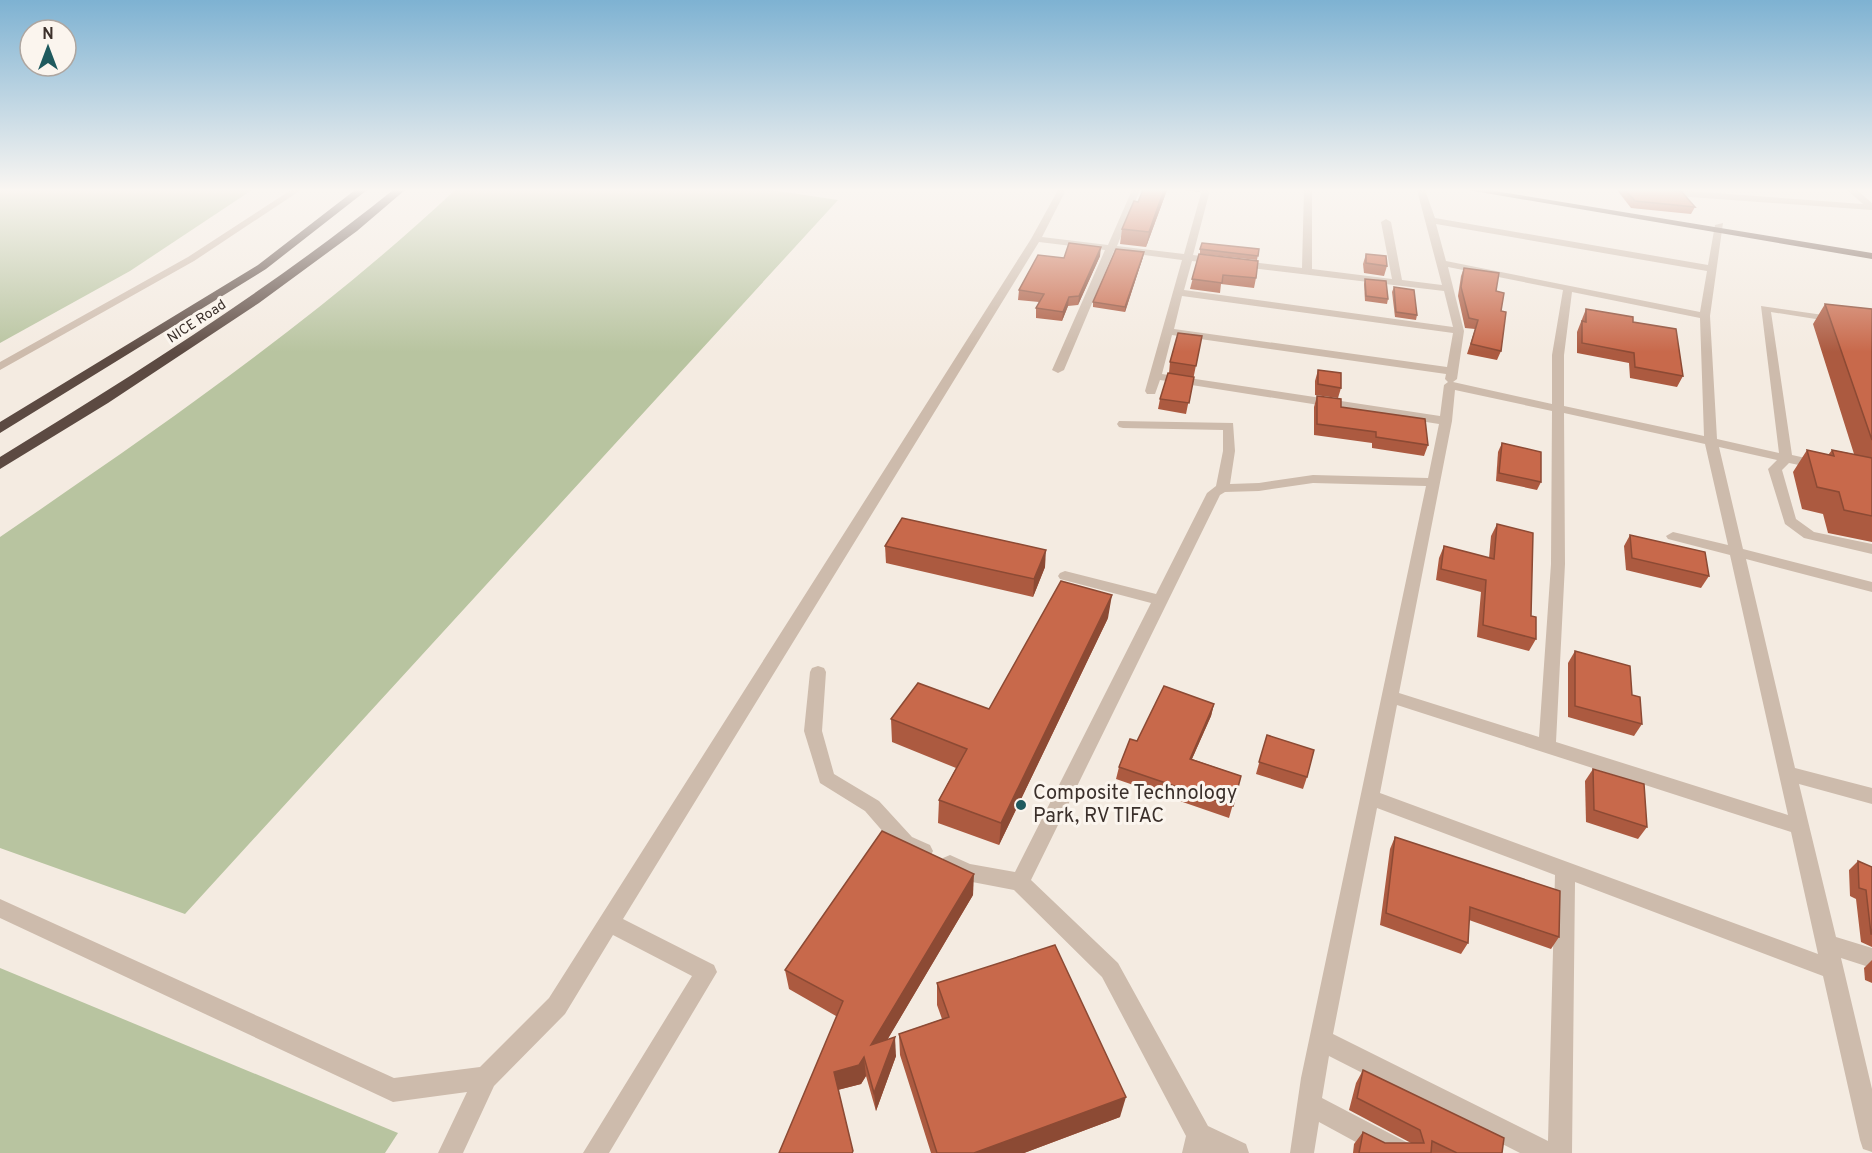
<svg xmlns="http://www.w3.org/2000/svg" width="1872" height="1153" font-family="Overpass,sans-serif">
<rect width="100%" height="100%" fill="#f4ebe1"/>
<g fill="#b8c4a0">
<path d="M0,190h252l-122,81 -130,72z"/>
<path d="M455,190h317l66,10 -653,714 -185,-66v-311c154,-105 319,-219 455,-347z"/>
<path d="M0,968l398,165 -13,20h-385z"/>
</g>
<g fill="none" stroke-linecap="round" stroke-linejoin="round">
<g fill="#cdbbac" fill-rule="evenodd">
<path d="M291,190h10l-107,71 -194,109v-8l188,-105z"/>
<path d="M1058,190h8l-24,47 66,8 24,-55h8l-23,56 67,8 18,-64h8l-17,65 109,13 2,-78h8v79l80,10 -11,-57 5,-3 5,3 11,58 40,5 -25,-95h8l10,28 273,47 7,-40 8,-2 -13,93 7,123 62,14 -18,-147 111,16v6l-101,-16 21,143 32,7 2,3 -7,4 -30,-6 -7,7 14,49 18,13 58,12v10l-68,-16 -19,-14 -17,-55 9,-9 -58,-13 24,102 129,33v10l-126,-33 49,209 77,20v16l-73,-20 37,153 36,11v20l-31,-10 31,131v63l-9,-3 -3,-9 -37,-164 -248,-94 -3,271h-52l-191,-97 -7,42 88,46 3,9h-37l-57,-31 -5,31h-24l11,-75 125,-592 -113,-3 -54,8 -34,1 -5,3 -189,385 87,83 90,163 38,18 3,9h-67l4,-17 -84,-159 -88,-87 -47,-9 -24,-11 -3,-6 3,-6 7,-3 20,9 45,8 136,-269 -91,-24 -2,-3 2,-3 5,-2 91,23 51,-101 9,-7 7,-35v-21l-100,-2 -4,-1 -2,-3 2,-3 114,2 2,28 -5,33 29,-1 54,-8 115,3 11,-54 -279,-44 -5,14h-8l-2,-3 37,-131 -68,-9 -50,119 -6,3 -6,-3 53,-120 -66,-8 -416,677 91,46 3,7 -108,181h-26l109,-177 -79,-41 -48,79 -71,72 -31,67h-25l29,-61 -74,10 -393,-184v-19l394,179 86,-11 69,-69 482,-759zM1436,224l271,47 -7,41 -254,-51zM1192,261l252,30 9,36 -269,-37zM1448,267l115,23 -11,65v49l-99,-22 4,-3 7,-48zM1572,292l128,26 4,118 -140,-30v-51zM1182,296l271,37 -6,34 -273,-38zM1172,335l274,39 -1,5 3,3 -4,3 -4,31 -278,-42zM1455,390l97,21 -1,153 -12,173 -140,-44 53,-272zM1564,413l141,31 23,101 -55,-13 -7,4 2,3 62,16 58,260 -232,-73 9,-178zM1397,705l394,127 27,122 -438,-161zM1377,808l178,67 -7,266 -215,-107z"/>
<path d="M1631,190h43l189,14 -16,-14h10l15,13v7l-237,-17z"/>
<path d="M818,666l6,2 2,4 -4,59 12,43 45,27 33,36 18,8 3,6 -3,6 -7,2 -25,-10 -33,-38 -45,-28 -16,-52 6,-59 2,-4z"/>
</g>
<path fill="#7d675c" fill-rule="evenodd" d="M1468,190h21l383,63v6z"/>
<g fill="#5c4a42" fill-rule="evenodd">
<path d="M355,190h12l-101,79 -266,164v-11l258,-157z"/>
<path d="M393,190h12l-48,41 -98,72 -151,100 -108,66v-12c135,-83 269,-167 393,-267z"/>
</g>
</g>
<g fill="#ac5a40">
<path d="M1143,190h24l-21,57 -26,-3 2,-15 16,-27z"/>
<path d="M1185,190h16l-2,2z"/>
<path d="M1617,190h49l29,17 -4,7 -60,-6z"/>
<path d="M1200,249h59l-2,11 -57,-6z"/>
<path d="M1144,252l-1,5 -18,55 -32,-5v-5z"/>
<path d="M1199,254l57,24 -2,10 -33,-4 -1,9 -30,-4z"/>
<path d="M1366,254l21,12 -3,10 -20,-3 -1,-9z"/>
<path d="M1100,256l-22,49 -10,1 -6,15 -26,-3v-10l3,-6 -21,-2 1,-10 45,-32z"/>
<path d="M1464,268l32,23 5,20v40l-4,9 -30,-6 8,-25 -10,-1 -7,-32 3,-20z"/>
<path d="M1365,279l23,20 -1,5 -22,-3 -1,-17z"/>
<path d="M1394,287l23,28 -1,5 -21,-3 -3,-25z"/>
<path d="M1825,304l47,5v233l-44,-9 -5,-19 -21,-5 -9,-37 14,-22 21,5 4,-5 22,4 -41,-130z"/>
<path d="M1586,309l47,13 50,54 -6,11 -47,-9 -1,-15 -52,-10v-21z"/>
<path d="M1202,336l-16,78 -28,-5 2,-10 9,-26 1,-11z"/>
<path d="M1318,370l23,18 -3,10 -23,-3v-14z"/>
<path d="M1317,396l111,49 -4,11 -52,-8v-5l-58,-8v-28z"/>
<path d="M1502,443l39,39 -4,8 -41,-9 2,-29z"/>
<path d="M1497,524l34,92 5,23 -7,12 -52,-14 4,-45 -45,-12 3,-22 5,-12 45,12 2,-22z"/>
<path d="M1630,535l79,41 -8,12 -75,-18 -2,-24z"/>
<path d="M885,546l160,21 -12,30 -147,-34z"/>
<path d="M1108,618l-109,227 -61,-22 1,-23 17,-32 -64,-26 -1,-23 98,-10z"/>
<path d="M1575,651l57,44 10,29 -8,12 -66,-19v-54z"/>
<path d="M1214,704l-3,12 -19,43 49,17 -12,42 -113,-39 3,-12 18,-26z"/>
<path d="M1267,735l40,42 -4,12 -47,-15z"/>
<path d="M1593,769l54,58 -9,12 -52,-17 -1,-41z"/>
<path d="M1395,837l164,100 -8,12 -82,-29 -1,23 -7,11 -81,-29 10,-76z"/>
<path d="M1858,861l14,6v80l-11,-5 -5,-43 -6,-3 -1,-26z"/>
<path d="M973,895l-86,145 9,16 -20,55 -10,-35 -5,8 -23,6 -2,-74 -47,-27 -4,-19z"/>
<path d="M1872,960v23l-7,-3 -1,-12z"/>
<path d="M937,983l183,134 -96,36h-93l-31,-98 -1,-21 43,-15 -5,-14z"/>
<path d="M1363,1070l139,83h-149l1,-9 9,-12 22,11h26l-62,-33 7,-27z"/>
</g>
<g fill="#8c4a34">
<path d="M1164,190h3l-21,57 3,-15z"/>
<path d="M1101,247l-1,9 -22,49 1,-9z"/>
<path d="M1144,252l-1,5 -18,55v-5z"/>
<path d="M1069,297l-1,9 -6,15 1,-9z"/>
<path d="M1046,550l-1,17 -12,30 1,-18z"/>
<path d="M1112,595l-4,23 -109,227 2,-22z"/>
<path d="M1214,704l-3,12 -24,54 3,-11z"/>
<path d="M974,874l-1,21 -100,169 -2,-19z"/>
<path d="M895,1037l1,19 -20,55 -2,-18z"/>
<path d="M864,1057l2,19 -5,8 -24,6 -3,-18z"/>
<path d="M1126,1097l-6,20 -96,36h-50z"/>
</g>
<g fill="#c8694b" stroke="#8c4a34" stroke-width="1.5">
<path d="M1143,190h21l-15,42 -27,-3 12,-28 4,1z"/>
<path d="M1625,190h41l15,1 14,16 -60,-6z"/>
<path d="M1069,243l32,4 -22,49 -10,1 -6,15 -27,-4 8,-14 -25,-4 19,-35 26,3z"/>
<path d="M1202,243l57,6 -1,7 -58,-7z"/>
<path d="M1116,249l28,3 -19,55 -32,-5z"/>
<path d="M1199,254l59,7 -2,17 -33,-3 -1,8 -30,-4z"/>
<path d="M1366,254l20,2 1,10 -21,-3z"/>
<path d="M1464,268l35,5 -3,18 8,2 -3,18 5,1 -5,39 -30,-7 7,-24 -9,-2 -8,-31z"/>
<path d="M1365,279l21,2 2,18 -22,-3z"/>
<path d="M1394,287l20,3 3,25 -21,-3z"/>
<path d="M1825,304l47,5v131z"/>
<path d="M1586,309l47,8v5l43,7 7,47 -48,-9 -1,-14 -52,-10v-22l4,1z"/>
<path d="M1178,333l24,3 -6,30 -26,-4z"/>
<path d="M1318,370l23,3v15l-23,-4z"/>
<path d="M1168,373l26,4 -5,26 -29,-4z"/>
<path d="M1317,396l24,3v8l84,12 3,26 -52,-8v-5l-59,-8z"/>
<path d="M1502,443l39,9v30l-42,-9z"/>
<path d="M1807,450l27,6 -2,-6 40,8v58l-28,-6 -5,-18 -22,-5z"/>
<path d="M902,518l144,32 -12,29 -149,-33z"/>
<path d="M1497,524l36,9 -2,83 5,1v22l-53,-14 3,-45 -45,-11 3,-23 50,13z"/>
<path d="M1630,535l75,17 4,24 -77,-18z"/>
<path d="M1061,581l51,14 -111,228 -62,-23 28,-51 -76,-30 27,-36 71,26z"/>
<path d="M1575,651l55,15 2,29 8,2 2,27 -67,-18z"/>
<path d="M1164,686l50,18 -24,55 51,17 -8,30 -114,-39 11,-28 7,2z"/>
<path d="M1267,735l47,15 -7,27 -48,-15z"/>
<path d="M1593,769l51,15 3,43 -53,-17z"/>
<path d="M882,831l92,43 -103,171 24,-8 -21,56 -10,-36 -5,8 -25,7 19,79 -1,2h-73l64,-152 -58,-31z"/>
<path d="M1395,837l165,54 -1,46 -89,-30 -2,36 -82,-30z"/>
<path d="M1858,861l14,6v67h-1l-5,-44 -7,-2z"/>
<path d="M1055,945l71,152 -152,56h-37l-38,-119 50,-17 -12,-34z"/>
<path d="M1363,1070l141,68 -2,15h-45l-25,-12 -1,12h-72l4,-21 22,11h39l-4,-13 -63,-32z"/>
</g>
<linearGradient id="sky" x2="0" y2="1"><stop stop-color="#7eb2d2"/><stop offset="0.54" stop-color="#faf6f2"/><stop offset="1" stop-color="#faf6f2" stop-opacity="0"/></linearGradient>
<rect width="1872" height="352" fill="url(#sky)"/>
<circle fill="#1f5a5e" stroke="#fbf5ee" stroke-width="2" cx="1021" cy="805" r="6"/>
<g text-anchor="middle" dominant-baseline="central" stroke-width="6" stroke-linejoin="round" paint-order="stroke">
<g font-size="14" fill="#3b302b" stroke="#fbf5ee">
<text transform="translate(197 322) rotate(-33)">NICE Road</text>
</g>
<g font-size="20" fill="#3b302b" stroke="#fbf5ee" text-anchor="start">
<text x="1033" y="794">Composite Technology<tspan x="1033" dy="23">Park, RV TIFAC</tspan></text>
</g>
</g>
<g transform="translate(48 48)"><circle r="28" fill="#fbf5ee" stroke="#aea6a0" stroke-width="1.5"/>
<path d="M0-4.5L10 22L0 15L-10 22Z" fill="#1f5a5e"/>
<text y="-9" font-size="16" font-weight="bold" text-anchor="middle" fill="#3b302b">N</text>
</g>
</svg>
